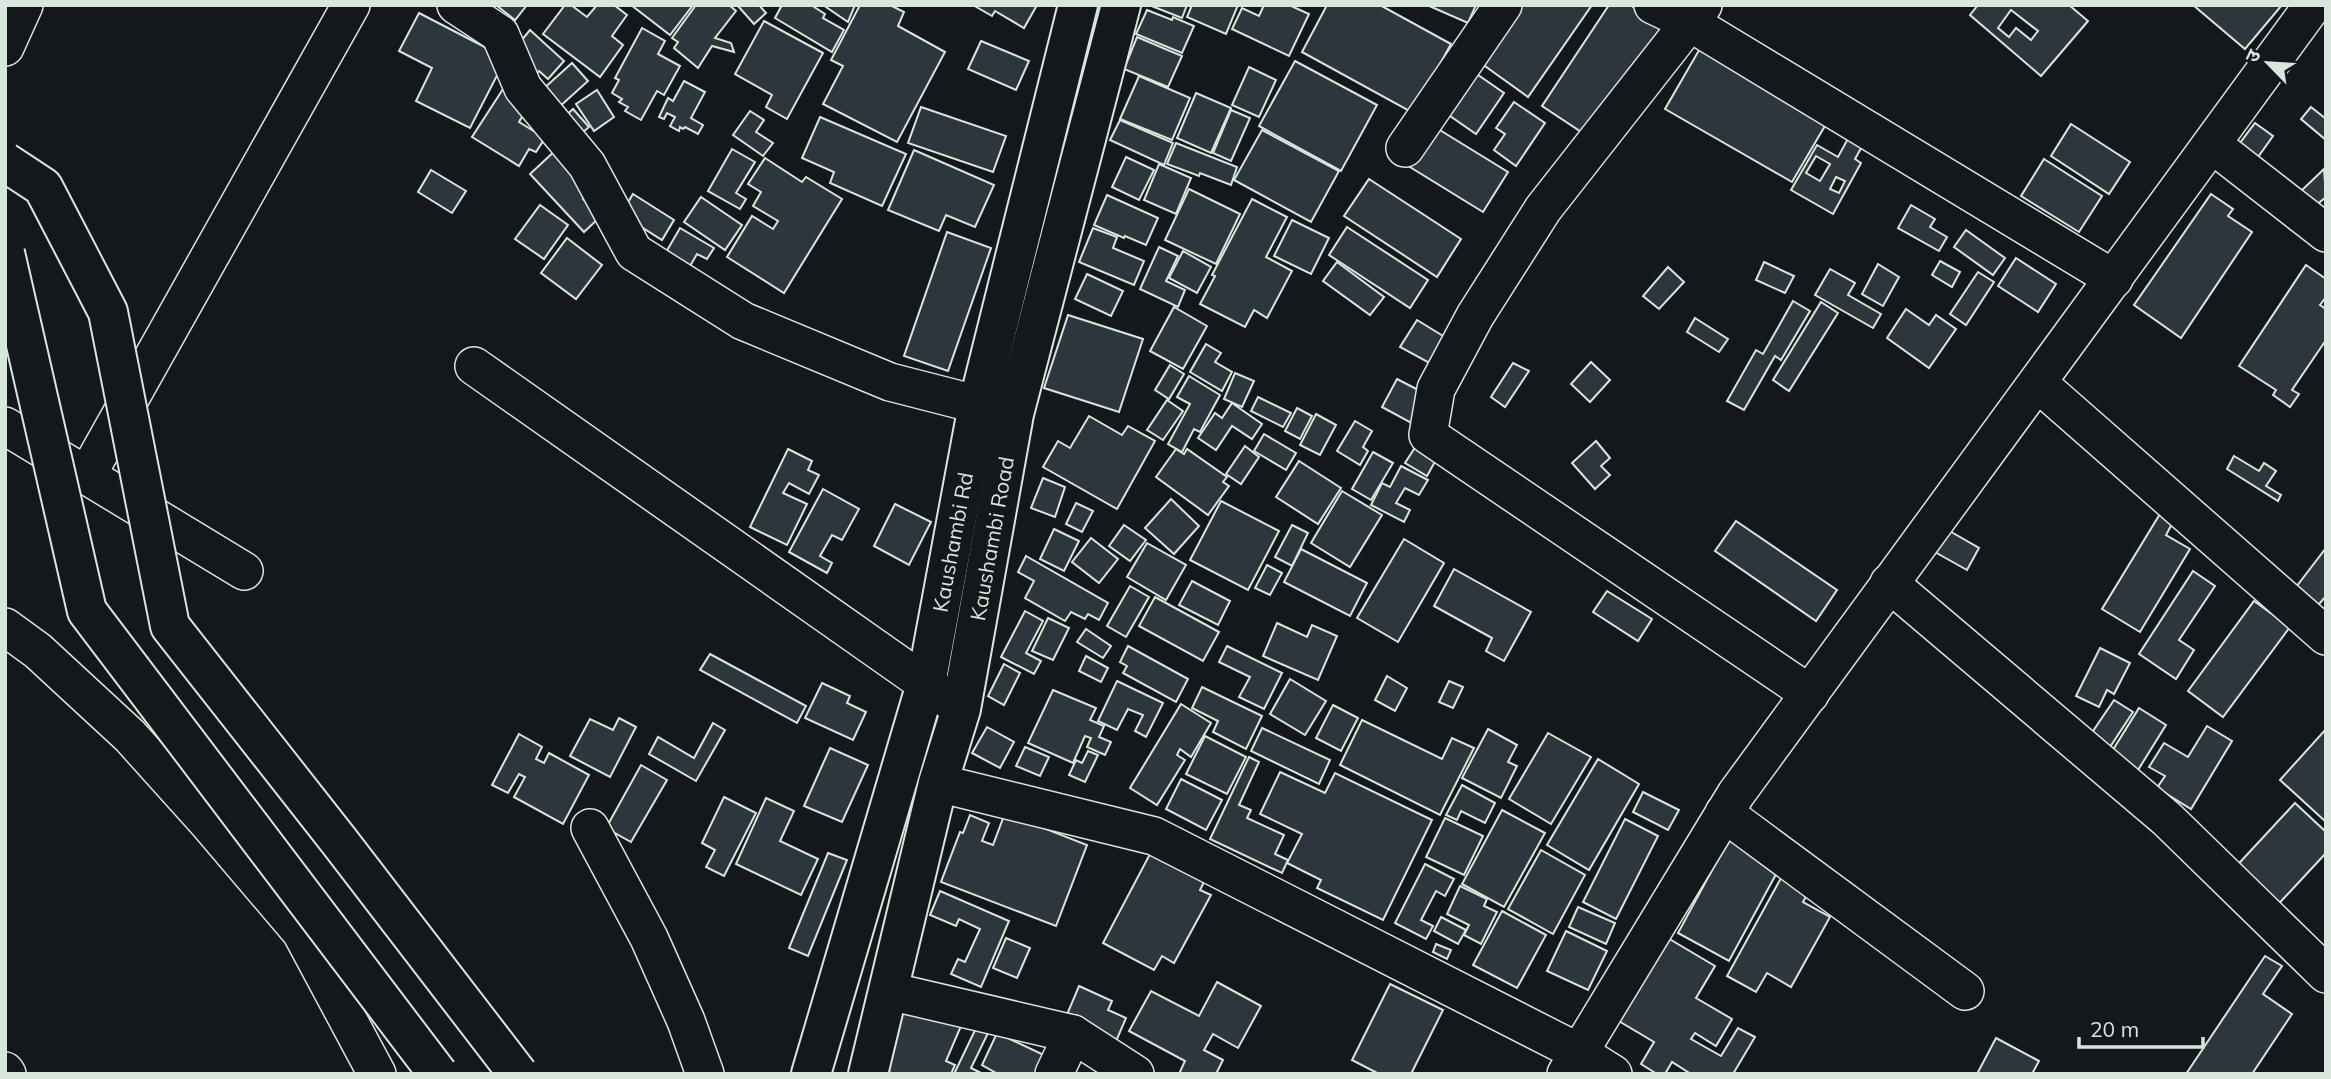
<svg xmlns="http://www.w3.org/2000/svg" width="2331" height="1079" font-family="Mulish,'Noto Sans Devanagari',sans-serif">
<rect width="100%" height="100%" fill="#14181c"/>
<g fill="#2c363c" stroke="#d8e6dc" stroke-width="2" fill-rule="evenodd">
<path d="M496,5h31l-12,15z"/>
<path d="M565,5h6l16,12 10,-12h17l13,10 -15,21 11,9 -23,32 -57,-43z"/>
<path d="M631,5h62l-23,30z"/>
<path d="M696,5h33l7,6 -21,27 16,5 3,9 -22,-6 -14,22 -24,-20 4,-6 -6,-4z"/>
<path d="M737,5h22l7,8 -12,11z"/>
<path d="M782,5h29l14,9 -2,4 21,12 -12,22 -57,-34z"/>
<path d="M823,5h32l-7,17z"/>
<path d="M860,5h30l14,7 -6,14 47,26 -48,90 -74,-38 20,-38 -12,-6z"/>
<path d="M973,5h64l-13,23 -29,-17 -3,5z"/>
<path d="M1149,5h38l-5,13z"/>
<path d="M1192,5h46l-12,29 -39,-17z"/>
<path d="M1264,5h25l20,9 -20,42 -57,-27 10,-21 17,8z"/>
<path d="M1327,5h53l71,39 -38,69 -111,-61z"/>
<path d="M1427,5h49l-8,18z"/>
<path d="M1496,5h96l-64,92 -64,-46z"/>
<path d="M1609,5h21l35,24 -73,110 -50,-33z"/>
<path d="M1978,5h91l19,16 -47,55 -71,-61zM2011,10l27,21 -7,9 -15,-12 -7,9 -11,-9z"/>
<path d="M2193,5h89l-37,44z"/>
<path d="M1147,10l25,10 1,-3 21,9 -12,27 -46,-19z"/>
<path d="M419,13l87,45 -36,70 -54,-27 16,-33 -33,-17z"/>
<path d="M764,21l59,32 -36,66 -21,-12 6,-12 -37,-21z"/>
<path d="M642,28l23,13 -7,13 22,12 -16,29 -7,-4 -16,29 -16,-9 3,-4 -9,-5 3,-3 -10,-6 7,-13 -4,-2z"/>
<path d="M530,30l34,31 -16,18 -9,-8 -7,9 -17,-32z"/>
<path d="M1137,37l45,19 -14,31 -44,-18z"/>
<path d="M981,41l48,20 -13,29 -48,-21z"/>
<path d="M1702,45l127,74 -37,63 -127,-73z"/>
<path d="M1295,61l82,44 -36,66 -82,-45z"/>
<path d="M1458,61l46,32 -28,41 -46,-32z"/>
<path d="M572,63l16,18 -30,27 -16,-18z"/>
<path d="M1249,67l27,13 -17,37 -27,-12z"/>
<path d="M1139,76l51,22 -18,42 -52,-21z"/>
<path d="M684,81l21,11 -14,26 12,7 -5,9 -13,-7 -2,2 -3,-2 -1,4 -9,-5 5,-9 -8,-4 -3,6 -5,-2 9,-19 5,3z"/>
<path d="M503,89l26,16 -10,17 26,16 -9,14 -7,-3 -10,17 -47,-29z"/>
<path d="M597,90l17,27 -20,14 -18,-27z"/>
<path d="M1196,93l35,15 -20,45 -34,-15z"/>
<path d="M1514,102l31,21 -29,43 -22,-16 11,-16 -9,-6z"/>
<path d="M921,107l85,29 -13,36 -85,-29z"/>
<path d="M2311,107l15,12v21l-25,-21z"/>
<path d="M573,109l16,18 -7,6 -25,-9z"/>
<path d="M1231,110l19,8 -19,43 -18,-8z"/>
<path d="M750,111l14,9 -8,12 17,11 -10,13 -30,-21z"/>
<path d="M820,117l86,37 -24,52 -52,-23 4,-11 -32,-14z"/>
<path d="M1120,120l53,23 -9,22 -54,-25z"/>
<path d="M2255,123l18,13 -20,28 -19,-13z"/>
<path d="M1430,124l78,48 -25,40 -78,-48z"/>
<path d="M2071,124l59,38 -21,32 -58,-38z"/>
<path d="M1262,130l77,41 -28,51 -77,-42z"/>
<path d="M1850,135l14,8 -9,16 6,4 -28,51 -42,-24 26,-45 21,12zM1816,156l14,8 -10,17 -14,-8zM1836,177l9,4 -6,12 -9,-4z"/>
<path d="M1176,143l61,24 -6,18 -31,-12 -1,3 -32,-12z"/>
<path d="M557,149l38,39 -12,11 17,18 -16,15 -54,-58z"/>
<path d="M732,149l23,13 -19,31 10,6 -6,10 -32,-18z"/>
<path d="M914,150l80,35 -19,42 -29,-12 -7,16 -51,-21z"/>
<path d="M1126,157l28,13 -15,30 -27,-13z"/>
<path d="M765,158l37,24 4,-5 36,22 -58,94 -57,-36 25,-41 21,13 5,-8 -25,-15 8,-14 -13,-8z"/>
<path d="M2044,159l58,37 -23,36 -58,-36z"/>
<path d="M1159,164l32,14 -15,36 -32,-14z"/>
<path d="M2324,169l2,28 -12,10 -14,-15z"/>
<path d="M431,170l35,21 -14,22 -34,-21z"/>
<path d="M1369,179l92,60 -24,38 -93,-61z"/>
<path d="M1189,189l51,25 -24,50 -51,-24z"/>
<path d="M633,194l41,26 -12,20 -41,-26z"/>
<path d="M2211,194l22,15 -5,7 24,16 -71,106 -47,-33z"/>
<path d="M1107,195l51,23 -12,27 -21,-9 -1,2 -30,-13z"/>
<path d="M701,197l41,28 -17,25 -41,-28z"/>
<path d="M1252,199l35,18 -21,40 26,14 -25,47 -13,-8 -9,17 -45,-23 15,-28 -3,-1z"/>
<path d="M540,205l28,20 -24,34 -29,-20z"/>
<path d="M1911,205l24,14 -5,8 17,10 -8,14 -41,-23z"/>
<path d="M1292,220l37,18 -18,36 -37,-18z"/>
<path d="M1347,227l81,53 -18,28 -81,-53z"/>
<path d="M680,228l34,20 -7,11 -10,-5 -8,14 -24,-14z"/>
<path d="M1093,228l24,9 -4,11 31,13 -10,24 -55,-23z"/>
<path d="M1966,230l39,28 -12,17 -39,-28z"/>
<path d="M947,232l44,16 -43,123 -44,-15z"/>
<path d="M567,238l35,27 -26,34 -35,-26z"/>
<path d="M1159,247l19,9 -12,25 19,9 -7,17 -38,-18z"/>
<path d="M1183,251l28,16 -14,26 -28,-15z"/>
<path d="M2016,258l40,26 -18,28 -40,-26z"/>
<path d="M1940,261l20,11 -8,15 -20,-12z"/>
<path d="M1337,262l47,35 -14,18 -47,-34z"/>
<path d="M1764,262l30,14 -9,17 -29,-13z"/>
<path d="M1878,264l21,13 -16,29 -21,-12z"/>
<path d="M2306,265l20,14v18l-6,8 6,4v31l-34,50 7,4 -9,13 -17,-12 3,-5 -37,-24z"/>
<path d="M1668,267l16,15 -25,27 -16,-13z"/>
<path d="M1830,269l25,14 -7,12 33,19 -8,14 -58,-33z"/>
<path d="M1978,272l16,10 -28,43 -16,-11z"/>
<path d="M1087,274l36,17 -12,25 -36,-17z"/>
<path d="M1793,301l17,10 -29,49 -6,-4 -31,54 -17,-9 29,-51 7,4z"/>
<path d="M1821,302l17,11 -49,78 -16,-11z"/>
<path d="M1174,307l33,19 -24,43 -33,-18z"/>
<path d="M1906,309l23,16 7,-10 20,14 -27,39 -42,-30z"/>
<path d="M1068,315l75,24 -24,73 -75,-24z"/>
<path d="M1695,318l33,21 -9,13 -32,-20z"/>
<path d="M1417,320l31,19 -15,26 -33,-18z"/>
<path d="M1206,344l15,9 -6,9 17,10 -10,19 -32,-19z"/>
<path d="M1591,362l19,18 -20,22 -19,-18z"/>
<path d="M1513,363l16,8 -24,36 -14,-10z"/>
<path d="M1170,365l14,9 -15,25 -14,-9z"/>
<path d="M1235,373l19,8 -12,26 -18,-8z"/>
<path d="M1189,376l31,19 -20,37 -6,-3 -12,23 -14,-8 22,-40 -13,-7z"/>
<path d="M1397,379l33,17 -15,29 -33,-18z"/>
<path d="M1258,397l33,16 -8,14 -32,-16z"/>
<path d="M1167,400l16,11 -20,29 -16,-10z"/>
<path d="M1232,403l30,21 -10,15 -20,-13 -16,24 -18,-12 17,-25 7,5z"/>
<path d="M1297,408l15,8 -12,23 -15,-8z"/>
<path d="M1316,414l20,11 -16,30 -20,-10z"/>
<path d="M1089,416l33,19 6,-9 27,15 -38,68 -74,-42 15,-26 12,7z"/>
<path d="M1355,421l17,10 -9,16 5,4 -8,14 -23,-14z"/>
<path d="M1264,434l32,19 -10,17 -32,-19z"/>
<path d="M1596,441l14,17 -9,8 9,9 -15,14 -23,-26z"/>
<path d="M1245,446l14,11 -18,27 -15,-10z"/>
<path d="M1416,446l21,12 -10,18 -22,-13z"/>
<path d="M788,449l24,12 -4,9 11,5 -10,19 -20,-11 -6,10 24,11 -20,41 -37,-18z"/>
<path d="M1176,449l8,5 3,-5 40,28 -4,5 6,4 -21,29 -52,-38z"/>
<path d="M1373,452l20,11 -22,37 -19,-11z"/>
<path d="M2234,456l25,15 5,-8 12,8 -10,15 15,9 -3,6 -51,-32z"/>
<path d="M1299,461l42,27 -23,36 -42,-27z"/>
<path d="M1401,466l27,14 -9,15 -14,-7 -9,15 14,7 -6,12 -33,-17 11,-22 8,4z"/>
<path d="M1043,478l22,9 -10,30 -24,-9z"/>
<path d="M823,489l36,20 -17,31 -10,-5 -12,21 12,7 -5,10 -38,-21z"/>
<path d="M1342,491l40,24 -32,52 -39,-24z"/>
<path d="M1171,499l28,27 -25,28 -29,-26z"/>
<path d="M1221,501l58,30 -31,59 -58,-30z"/>
<path d="M1076,503l17,8 -11,21 -16,-8z"/>
<path d="M895,504l36,18 -22,43 -35,-19z"/>
<path d="M2160,514l13,8 -7,13 24,14 -50,83 -38,-23z"/>
<path d="M1736,521l101,69 -21,31 -101,-70z"/>
<path d="M1124,525l22,15 -16,21 -21,-15z"/>
<path d="M1292,525l16,8 -16,33 -17,-9z"/>
<path d="M1054,529l25,12 -15,30 -24,-12z"/>
<path d="M1946,529l33,19 -12,22 -34,-19z"/>
<path d="M1091,538l27,21 -19,24 -27,-21z"/>
<path d="M1404,539l40,24 -46,79 -41,-24z"/>
<path d="M1147,543l39,22 -20,35 -39,-23z"/>
<path d="M2326,548v48l-11,13 -22,-18z"/>
<path d="M1301,549l66,34 -17,33 -66,-34z"/>
<path d="M1026,556l82,47 -9,17 -11,-6 -3,5 -14,-7 -6,9 -40,-23 9,-17 -16,-9z"/>
<path d="M1267,565l15,8 -12,22 -15,-7z"/>
<path d="M1454,569l77,43 -27,49 -18,-10 6,-13 -58,-32z"/>
<path d="M2193,571l22,15 -36,54 15,10 -18,29 -37,-25z"/>
<path d="M1192,581l38,20 -12,24 -39,-20z"/>
<path d="M1130,586l19,11 -23,40 -19,-11z"/>
<path d="M1607,591l45,28 -14,22 -45,-29z"/>
<path d="M1155,597l64,35 -16,29 -64,-35z"/>
<path d="M2254,601l36,26 -67,90 -35,-26z"/>
<path d="M1025,611l18,10 -17,32 15,8 -7,13 -33,-17z"/>
<path d="M1048,618l21,10 -16,32 -21,-9z"/>
<path d="M1277,623l30,14 5,-12 25,11 -19,44 -55,-24z"/>
<path d="M1086,629l25,17 -8,12 -26,-16z"/>
<path d="M1128,646l60,33 -12,23 -53,-29 4,-7 -7,-4z"/>
<path d="M1227,646l55,27 -18,36 -25,-12 11,-20 -31,-15z"/>
<path d="M2100,648l30,15 -16,31 -7,-4 -8,17 -23,-11z"/>
<path d="M710,654l96,52 -9,17 -97,-53z"/>
<path d="M1086,656l22,12 -7,14 -22,-11z"/>
<path d="M1004,664l16,9 -16,32 -16,-9z"/>
<path d="M1387,676l20,12 -12,23 -20,-11z"/>
<path d="M1290,679l36,22 -21,34 -35,-21z"/>
<path d="M1117,681l46,22 -17,34 -11,-6 8,-16 -15,-6 -11,21 -19,-9z"/>
<path d="M1449,681l14,6 -10,21 -14,-6z"/>
<path d="M822,683l28,13 -3,7 19,9 -13,28 -48,-22z"/>
<path d="M1202,687l60,29 -16,33 -33,-17 5,-11 -26,-13z"/>
<path d="M1053,690l43,18 -6,12 14,6 -5,11 12,5 -6,13 -18,-8 4,-9 -6,-2 -12,27 -45,-20z"/>
<path d="M2114,700l19,12 -25,38 -19,-13z"/>
<path d="M1181,704l30,19 -20,34 -11,-8 -3,6 8,5 -28,45 -27,-17z"/>
<path d="M1333,705l25,13 -17,33 -25,-13z"/>
<path d="M2139,708l27,17 -28,45 -27,-17z"/>
<path d="M619,718l17,9 -26,50 -40,-21 20,-37 23,11z"/>
<path d="M1362,720l80,39 10,-21 22,10 -34,67 -100,-50z"/>
<path d="M713,723l12,7 -29,51 -47,-27 9,-17 36,21z"/>
<path d="M2207,726l25,15 -41,68 -34,-21 8,-12 -16,-9 15,-24 24,14z"/>
<path d="M987,727l27,15 -14,26 -28,-15z"/>
<path d="M1262,728l68,32 -11,24 -68,-33z"/>
<path d="M1488,729l29,16 -9,17 9,4 -16,32 -39,-20z"/>
<path d="M2326,729v93l-46,-42z"/>
<path d="M1548,733l43,24 -40,67 -42,-25z"/>
<path d="M519,734l23,13 -6,12 8,4 5,-10 40,22 -26,49 -49,-27 11,-20 -6,-3 -11,19 -16,-8z"/>
<path d="M1205,736l41,21 -19,37 -41,-20z"/>
<path d="M1025,747l24,10 -9,19 -24,-10z"/>
<path d="M830,748l38,17 -26,57 -38,-16z"/>
<path d="M1088,751l10,4 -13,27 -16,-7 7,-15 6,3z"/>
<path d="M1249,757l10,5 -20,43 12,5 -4,8 37,17 -9,19 13,6 -6,13 -72,-34z"/>
<path d="M1598,759l41,25 -50,86 -42,-25z"/>
<path d="M641,765l26,15 -36,62 -25,-14z"/>
<path d="M1280,772l45,21 10,-20 97,47 -49,100 -66,-32 4,-8 -34,-17 15,-29 -42,-20z"/>
<path d="M1181,779l41,21 -16,30 -40,-21z"/>
<path d="M1462,785l33,18 -10,20 -24,-12 -4,9 -11,-5z"/>
<path d="M1643,792l36,18 -11,20 -35,-18z"/>
<path d="M724,797l32,16 -32,63 -18,-9 9,-17 -13,-7z"/>
<path d="M766,798l28,13 -14,30 38,18 -17,36 -65,-31z"/>
<path d="M2295,803l31,29v21l-54,58 -42,-38z"/>
<path d="M1502,810l43,23 -41,74 -42,-23z"/>
<path d="M1005,813l82,32 -31,81 -115,-44 19,-50 3,1 7,-18 19,8 -7,18 11,4z"/>
<path d="M1445,818l38,18 -19,39 -38,-18z"/>
<path d="M1625,819l33,17 -42,83 -33,-17z"/>
<path d="M1730,837l51,28 -52,96 -51,-28z"/>
<path d="M1541,850l44,25 -32,59 -45,-25z"/>
<path d="M1151,852l54,28 -5,10 11,5 -37,68 -12,-7 -8,14 -51,-27z"/>
<path d="M828,853l19,7 -39,96 -19,-8z"/>
<path d="M1425,864l29,15 -9,17 -9,-5 -15,29 12,6 -7,13 -31,-16z"/>
<path d="M1786,869l27,15 -10,18 27,15 -39,70 -24,-14 -11,19 -29,-16z"/>
<path d="M1460,886l27,13 -3,7 13,6 -16,32 -17,-9 5,-10 -22,-11z"/>
<path d="M940,891l69,30 -28,66 -30,-13 7,-15 7,3 15,-33 -21,-10 -3,7 -26,-11z"/>
<path d="M1578,907l37,16 -9,21 -37,-17z"/>
<path d="M1502,911l44,24 -29,53 -44,-23z"/>
<path d="M1441,917l25,13 -8,14 -24,-13z"/>
<path d="M1566,931l41,20 -19,39 -41,-19z"/>
<path d="M1661,934l54,32 -19,32 36,21 -16,27 -21,-13 -4,6 30,17 17,-28 17,9 -22,37h-42l-19,-12 -7,12h-8l-16,-10 13,-22 -42,-25z"/>
<path d="M1006,938l24,10 -13,30 -24,-10z"/>
<path d="M1436,944l15,6 -4,9 -14,-7z"/>
<path d="M2265,956l17,10 -19,28 29,20 -40,60h-66z"/>
<path d="M1217,982l44,24 -23,42 -25,-14 -9,16 19,10 -7,14h-37l6,-13 -56,-30 22,-40 48,25z"/>
<path d="M1390,984l53,26 -32,64h-32l-27,-14z"/>
<path d="M1079,986l33,15 -4,9 18,8 -12,28 -51,-22z"/>
<path d="M908,1001l53,25 -15,35 9,4 -4,9h-58l-15,-7z"/>
<path d="M977,1026l12,5 -18,37 12,6h-29z"/>
<path d="M997,1033l49,23 -8,18h-40l-16,-9z"/>
<path d="M1996,1038l43,23 -7,13h-55z"/>
</g>
<g fill="none" stroke-linecap="round" stroke-linejoin="round">
<g stroke="#d8e6dc" stroke-width="40">
<g id="minor">
<path d="M456,5l44,29 23,54 64,77 47,87 109,69 147,61 117,30"/>
<path d="M1653,5l36,17 425,257"/>
<path d="M1703,5l-160,204 -68,107 -39,73 -8,46 382,259"/>
<path d="M5,47l19,-42"/>
<path d="M2213,145l113,88"/>
<path d="M1405,148l98,-143"/>
<path d="M474,366l475,334"/>
<path d="M2039,384l287,252"/>
<path d="M5,426l239,145"/>
<path d="M87,475l264,-470"/>
<path d="M1889,583l278,236 159,155"/>
<path d="M5,627l33,24 92,85 80,89 91,107 76,142"/>
<path d="M938,783l216,53 424,216 35,22"/>
<path d="M1724,813l241,178"/>
<path d="M590,828l59,110 37,83 19,53"/>
<path d="M889,991l184,43 62,40"/>
<path d="M5,1071l2,3"/>
<path d="M1054,1074l19,-40"/>
<path d="M1566,1074l170,-280 577,-789"/>
</g>
</g>
<g stroke="#d8e6dc" stroke-width="42">
<g id="secondary">
<path id="s1" d="M811,1074l115,-390 52,-279 100,-400"/>
<path id="s2" d="M868,1074l70,-291 23,-74 53,-295 107,-409"/>
</g>
</g>
<use href="#minor" stroke="#14181c" stroke-width="37"/>
<use href="#secondary" stroke="#14181c" stroke-width="38"/>
<g stroke="#d8e6dc" stroke-width="42" stroke-linecap="butt">
<g id="primary-bridge">
<path d="M5,162l38,25 65,125 62,314 169,215 179,233"/>
<path d="M5,253l82,358 351,463"/>
</g>
</g>
<use href="#primary-bridge" stroke="#14181c" stroke-width="38"/>
</g>
<g text-anchor="middle" dominant-baseline="central" stroke-width="5" stroke-linejoin="round" paint-order="stroke">
<g font-size="21" fill="#d8e6dc" stroke="#14181c">
<text stroke="none"><textPath href="#s2" startOffset="550">Kaushambi Road</textPath></text>
<text stroke="none"><textPath href="#s1" startOffset="551">Kaushambi Rd</textPath></text>
</g>
</g>
<rect width="2331" height="1079" fill="none" stroke="#d8e6dc" stroke-width="14"/>
<g transform="translate(2268 63) rotate(295)" stroke="#14181c" stroke-width="5" paint-order="stroke">
<path d="M0-5L12 26L0 18L-12 26Z" fill="#d8e6dc"/>
<text y="-10" font-size="19" font-weight="bold" text-anchor="middle" fill="#d8e6dc">उ</text>
</g>
<path d="M2079 1037v10h124v-10" fill="none" stroke="#d8e6dc" stroke-width="3.5"/>
<text x="2090" y="1037" font-size="21" fill="#d8e6dc" stroke="#14181c" stroke-width="5" paint-order="stroke">20 m</text>
</svg>
